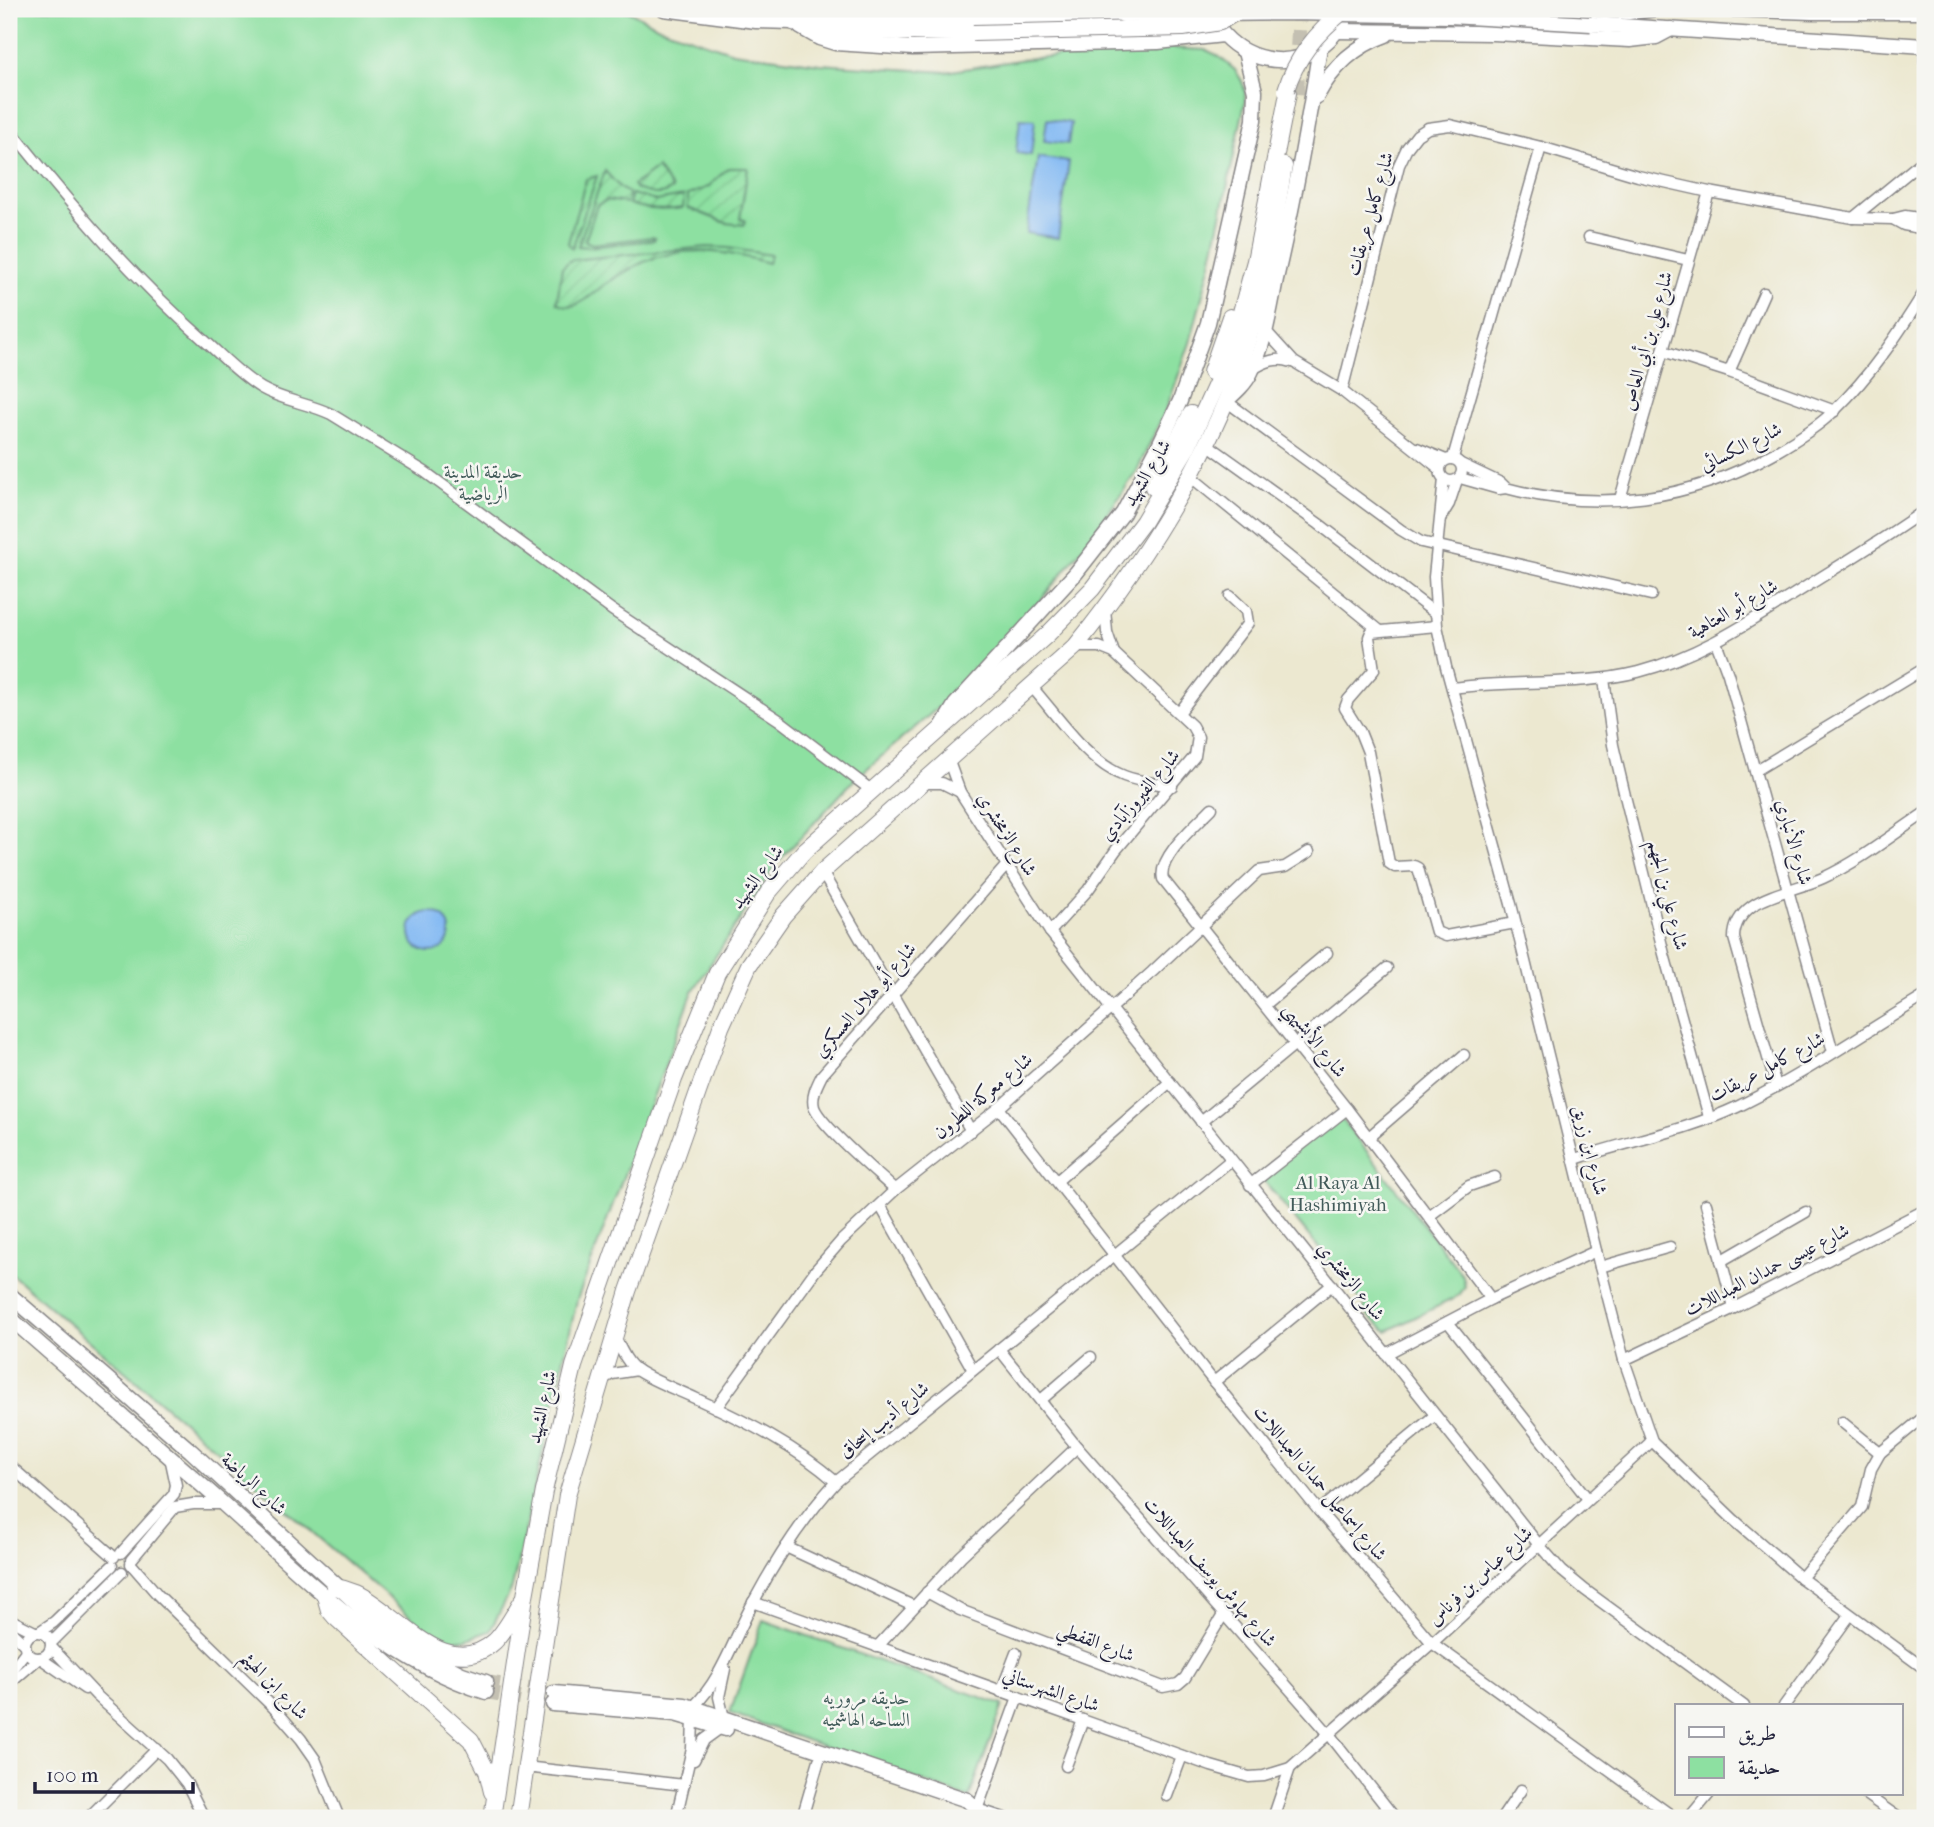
<svg xmlns="http://www.w3.org/2000/svg" width="1934" height="1827" font-family="'IM FELL French Canon',Amiri,serif">
<defs>
<pattern id="garden-furrows" width="10" height="10" patternUnits="userSpaceOnUse" patternTransform="scale(1.75)"><rect width="10" height="10" fill="#8de0a1"/><path d="M-1 1l2-2M0 10L10 0M9 11l2-2" fill="none" stroke="#79c08c"/></pattern>
</defs>
<rect width="100%" height="100%" fill="#f6f6f2"/>
<filter id="ink" filterUnits="userSpaceOnUse"><feTurbulence type="fractalNoise" baseFrequency=".0143" numOctaves="2"/><feDisplacementMap in="SourceGraphic" scale="14" xChannelSelector="R" yChannelSelector="G"/><feConvolveMatrix kernelMatrix="1 2 1 2 8 2 1 2 1" color-interpolation-filters="sRGB"/></filter>
<filter id="wash" filterUnits="userSpaceOnUse"><feTurbulence type="fractalNoise" baseFrequency=".00686" numOctaves="4" result="noise"/><feDisplacementMap in="SourceGraphic" scale="28" xChannelSelector="R" yChannelSelector="G"/><feGaussianBlur stdDeviation="1.57" result="paint"/><feColorMatrix in="noise" values="0 0 0 0 0 0 0 0 0 0 0 0 0 0 0 0 0 1.4 0 .05"/><feComposite in="paint" operator="in"/></filter>
<g filter="url(#wash)">
<rect width="100%" height="100%" fill="#ece8d0"/>
<g fill="#8de0a1" stroke="#58816e" stroke-width="2">
<path d="M9,9h608l14,3 28,15 74,25 87,12 126,8 79,-13 131,-12 50,3 11,5 18,15 7,11 3,10v12l-34,160 -21,80 -23,64 -30,64 -46,67 -100,124 -137,118 -78,84 -83,127 -116,309 -65,288 -22,43 -26,9h-26l-429,-368z"/>
<path d="M1338,1114l125,162 2,10 -5,8 -7,5 -66,32 -23,-19 1,-7 -105,-129z"/>
<path d="M763,1620l240,85 -34,93 -239,-85z"/>
</g>
<g fill="url(#garden-furrows)" stroke="#58816e" stroke-width="2">
<path d="M657,168l15,21c-11,9 -24,4 -36,0l-3,-4z"/>
<path d="M728,168h20l-8,51 5,1 -1,5 -18,-2 -38,-15v-13l20,-8z"/>
<path d="M605,171l16,18 8,4 -3,10 -19,-3 -10,5 -12,36 7,3 60,-7 3,1 -1,2 -65,7 -11,-1z"/>
<path d="M597,176l-24,70 -1,2 -4,-5 18,-64z"/>
<path d="M632,194l24,7 28,-5 -1,12c-20,3 -35,2 -54,-4z"/>
<path d="M707,247l21,1 43,7 -3,8c-40,-12 -82,-18 -122,-2 -14,6 -30,16 -42,24 -14,10 -29,29 -47,17l5,-35 9,-7z"/>
</g>
<g fill="#84baf3" stroke="#536e97" stroke-width="2">
<path d="M1020,119l15,1 -4,35 -15,-2z"/>
<path d="M1047,119l24,4 -3,21 -24,-3z"/>
<path d="M1038,157l31,5 -11,76 -32,-5z"/>
<circle cx="430" cy="932" r="20"/>
</g>
</g>
<g filter="url(#ink)">
<g fill="none" stroke-linecap="round" stroke-linejoin="round">
<g stroke="#c4c0b2" stroke-width="14" stroke-dasharray="14 7" stroke-linecap="butt">
<path d="M486,1682l68,11"/>
<path d="M486,1692l67,12"/>
</g>
<path stroke="#c4c0b2" stroke-width="16" stroke-dasharray="16 8" stroke-linecap="butt" d="M1296,94l4,-85"/>
<g stroke="#878586" stroke-width="13">
<g id="minor">
<path d="M1925,46v16"/>
<path d="M9,128c60,75 122,148 195,212 18,16 36,35 57,48 22,13 47,15 70,26l94,58 187,138 167,110 92,70"/>
<path d="M1853,218l72,-59"/>
<path d="M1893,219l11,6 21,4"/>
<path d="M1589,237l99,23"/>
<path d="M1265,330l29,32 48,29 98,78"/>
<path d="M1663,351l66,21 106,39"/>
<path d="M1252,370c13,-9 25,-13 40,-8"/>
<path d="M1729,372l35,-79"/>
<path d="M1342,391l57,-226 8,-17 10,-13 11,-7 22,-3 91,22 97,29 71,16 144,26 40,1 12,-3 20,3"/>
<path d="M1226,401l175,129 20,12 230,53"/>
<path d="M1207,444l112,80 116,89"/>
<path d="M1417,448l29,12"/>
<path d="M1453,458l88,-311"/>
<circle cx="1451" cy="470" r="11"/>
<path d="M1461,464l40,19 5,5"/>
<path d="M1190,476l189,154"/>
<path d="M1460,478l39,11 7,-1c93,25 185,12 268,-35 21,-12 44,-26 61,-43 36,-35 64,-77 90,-119"/>
<path d="M1444,479l-10,98 3,49 9,41 65,237 89,363 24,93 28,81 82,79 67,58 124,91"/>
<path d="M1620,499l89,-307"/>
<path d="M1441,517l8,-13 8,-24"/>
<path d="M1105,609l2,23 7,21"/>
<path d="M1437,626l-66,6 -2,5 5,33 -26,30 -3,8 15,24 8,20 21,111 6,4 19,-1 4,2 18,64 10,4 69,-13"/>
<path d="M1716,642l12,32 105,378"/>
<path d="M1604,679l9,66 13,55 38,154 45,163"/>
<path d="M1031,686c26,29 56,76 93,90 15,6 32,7 48,10"/>
<path d="M1453,688c61,-9 125,-1 185,-16 62,-16 113,-51 166,-84 41,-26 82,-50 121,-78"/>
<path d="M1179,713l69,-90 -2,-12 -16,-15"/>
<path d="M948,759l12,33 90,140 489,613 23,26 23,19 159,116"/>
<path d="M1755,771l170,-103"/>
<path d="M923,783h19l18,9"/>
<path d="M1212,808c-14,15 -55,49 -49,71l184,230 144,190"/>
<path d="M822,872l149,259"/>
<path d="M1050,932l38,-42 28,-40 79,-94 3,-19 -6,-11 -78,-73 -15,-6h-24"/>
<path d="M1265,1005l62,-52"/>
<path d="M1776,1086l-42,-148c0,-14 7,-24 18,-32 17,-12 51,-19 71,-28 37,-17 69,-43 102,-65"/>
<path d="M999,1108l215,274 105,129 113,132 243,175"/>
<path d="M1201,1122l186,-154"/>
<path d="M1369,1137l95,-82"/>
<path d="M1575,1159c53,-18 111,-28 162,-52 65,-31 126,-74 188,-111"/>
<path d="M1057,1181l113,-99"/>
<path d="M1250,1185l97,-76"/>
<path d="M895,1190c-17,-16 -75,-65 -81,-83 -3,-11 3,-22 8,-32l184,-209"/>
<path d="M1706,1204l28,104"/>
<path d="M880,1205l93,165"/>
<path d="M1429,1216l40,-30 26,-9"/>
<path d="M1721,1261l85,-49"/>
<path d="M1600,1267l70,-20"/>
<path d="M1448,1322l140,177"/>
<path d="M614,1335c6,12 12,28 24,36 17,11 40,19 59,28 48,22 100,48 139,83"/>
<path d="M999,1349l78,98 252,287 66,84"/>
<path d="M1386,1354l105,-55 105,-48"/>
<path d="M1624,1360l110,-52 191,-98"/>
<path d="M600,1381l12,-7 25,-4"/>
<path d="M1214,1382l118,-97"/>
<path d="M1041,1400l50,-43"/>
<path d="M716,1408l99,-137 26,-30 54,-51 104,-82 153,-136 107,-101 26,-4 24,-15"/>
<path d="M1842,1422l38,31"/>
<path d="M9,1465l105,92"/>
<path d="M1319,1511l115,-95"/>
<path d="M786,1547l127,59"/>
<path d="M121,1553l53,-59 2,-9 -6,-28"/>
<path d="M131,1560l44,-53 18,-3h30"/>
<path d="M131,1564l27,31 115,112 28,32 14,20 24,59"/>
<path d="M1801,1578l61,-71 9,-38 9,-16 45,-37"/>
<path d="M927,1592l33,18 203,77 15,-3 7,-6 38,-63"/>
<path d="M753,1602l458,164 38,11 15,-1 26,-8 142,-125 220,-202"/>
<path d="M9,1619l26,13"/>
<path d="M9,1630l16,15"/>
<circle cx="38" cy="1645" r="13"/>
<path d="M39,1632l15,-10 58,-56"/>
<path d="M51,1643l71,-71"/>
<path d="M51,1647l46,49 70,63 20,25 17,34"/>
<path d="M877,1647l84,-91 116,-109"/>
<path d="M40,1658l45,31"/>
<path d="M9,1673l17,-22"/>
<path d="M9,1684l30,-26"/>
<path d="M1001,1692l15,-39"/>
<path d="M1784,1706l66,-91"/>
<path d="M693,1707c30,-29 41,-70 61,-106 23,-43 49,-83 82,-119l395,-322"/>
<path d="M724,1718l-5,-21 6,-28"/>
<path d="M694,1760l10,-20 18,-13"/>
<path d="M1066,1766l17,-46"/>
<path d="M525,1767l159,18"/>
<path d="M1865,1794l34,24"/>
<path d="M1167,1796l15,-40"/>
<path d="M977,1809l27,9"/>
<path d="M88,1818l69,-69"/>
<path d="M676,1818l16,-69 1,-30"/>
<path d="M802,1818l17,-58"/>
<path d="M974,1818l44,-121"/>
<path d="M1273,1818l17,-50"/>
<path d="M1502,1818l19,-28"/>
<path d="M1689,1818l20,-24"/>
</g>
</g>
<g stroke="#878586" stroke-width="17">
<g id="major">
<path d="M664,9l92,12 37,1 330,-7"/>
<path d="M1553,9l76,3 27,-3"/>
<path d="M1729,9l83,3h113"/>
<path d="M1591,24l334,22"/>
<path d="M800,27l19,11 16,5 78,5 245,-6 65,-7"/>
<path d="M1219,29c23,31 69,42 101,18 14,-10 23,-23 30,-38"/>
<path d="M1337,31l156,2 137,7 26,-3 15,-8"/>
<path d="M1317,96c15,-28 38,-50 69,-61"/>
<path d="M1227,400c9,-8 19,-17 24,-28 14,-28 19,-63 25,-93 18,-77 32,-154 44,-232"/>
<path d="M943,725l12,-20 121,-132 47,-60 36,-68 21,-44 28,-78 46,-203 1,-29 -10,-39"/>
<path d="M9,1294l182,157 179,165 47,35 45,23 24,8"/>
<path d="M9,1317c70,62 142,123 212,185 81,72 160,157 265,190"/>
<path d="M554,1693l131,12 282,95 10,9"/>
<path d="M553,1704l122,10 51,15"/>
</g>
</g>
<g stroke="#878586" stroke-width="18">
<g id="highway">
<path d="M793,22l34,9 146,2"/>
<path d="M1211,372l19,-55"/>
<path d="M1153,487l38,-73"/>
<path d="M335,1587c7,1 14,3 21,6 41,19 91,92 139,48 11,-11 19,-27 27,-40"/>
<path d="M325,1596l4,14 6,7 136,123 16,31 5,21"/>
<path d="M492,1818l33,-222 19,-105 30,-125 100,-287 43,-106 51,-80 36,-42 244,-217 44,-45 51,-67 44,-74 42,-92 26,-95 33,-168"/>
<path d="M518,1818l49,-323 61,-204 93,-264 28,-62 34,-49 39,-44 253,-225c70,-87 131,-183 167,-289 21,-61 31,-128 42,-192"/>
</g>
</g>
<use href="#minor" stroke="#fff" stroke-width="10"/>
<use href="#major" stroke="#fff" stroke-width="14"/>
<use href="#highway" stroke="#fff" stroke-width="16"/>
<g stroke="#878586" stroke-width="17" stroke-linecap="butt">
<path id="major-bridge" d="M1123,15l170,-2 156,3 142,8"/>
</g>
<g stroke="#878586" stroke-width="18" stroke-linecap="butt">
<g id="highway-bridge">
<path d="M973,33l210,-5 37,-6 21,-13"/>
<path d="M1286,90c10,-34 32,-59 60,-81"/>
</g>
</g>
<use href="#major-bridge" stroke="#fff" stroke-width="14"/>
<use href="#highway-bridge" stroke="#fff" stroke-width="16"/>
</g>
</g>
<g text-anchor="middle" dominant-baseline="central" stroke-width="5" stroke-linejoin="round" paint-order="stroke">
<g font-size="19" fill="#22223b" stroke="#f6f6f2">
<text transform="translate(1370 214) rotate(-74)">شارع كامل عريقات</text>
<text transform="translate(1647 341) rotate(-74)">شارع علي بن أبي العاص</text>
<text transform="translate(1741 447) rotate(-26)">شارع الكسائي</text>
<text transform="translate(1147 473) rotate(-59)">شارع الشهيد</text>
<text transform="translate(1733 609) rotate(-30)">شارع أبو العتاهية</text>
<text transform="translate(1140 795) rotate(-50)">شارع الفيروزآبادي</text>
<text transform="translate(1007 834) rotate(58)">شارع الزمخشري</text>
<text transform="translate(1794 842) rotate(74)">شارع الأنباري</text>
<text transform="translate(757 877) rotate(-53)">شارع الشهيد</text>
<text transform="translate(1668 895) rotate(76)">شارع علي بن الجهم</text>
<text transform="translate(865 1000) rotate(-49)">شارع أبو هلال العسكري</text>
<text transform="translate(1315 1040) rotate(52)">شارع الأبشيهي</text>
<text transform="translate(1767 1067) rotate(-28)">شارع كامل عريقات</text>
<text transform="translate(983 1096) rotate(-40)">شارع معركة اللطرون</text>
<text transform="translate(1590 1150) rotate(76)">شارع ابن زريق</text>
<text transform="translate(1767 1270) rotate(-27)">شارع عيسى حمدان العبداللات</text>
<text transform="translate(1351 1281) rotate(51)">شارع الزمخشري</text>
<text transform="translate(542 1407) rotate(-77)">شارع الشهيد</text>
<text transform="translate(884 1420) rotate(-39)">شارع أديب إسحاق</text>
<text transform="translate(1320 1483) rotate(50)">شارع إسماعيل حمدان العبداللات</text>
<text transform="translate(254 1484) rotate(43)">شارع الرياضة</text>
<text transform="translate(1210 1572) rotate(49)">شارع مهاوش يوسف العبداللات</text>
<text transform="translate(1480 1576) rotate(-43)">شارع عباس بن فرناس</text>
<text transform="translate(1096 1642) rotate(21)">شارع القفطي</text>
<text transform="translate(274 1685) rotate(46)">شارع ابن الهيثم</text>
<text transform="translate(1051 1690) rotate(19)">شارع الشهرستاني</text>
</g>
<g font-size="19" fill="#425b5a" stroke="#f6f6f2">
<text x="483" y="472">حديقة المدينة<tspan x="483" dy="22">الرياضية</tspan></text>
<text x="1338" y="1183">Al Raya Al<tspan x="1338" dy="22">Hashimiyah</tspan></text>
<text x="866" y="1698">حديقه مروريه<tspan x="866" dy="22">الساحه الهاشميه</tspan></text>
</g>
</g>
<rect width="1934" height="1827" fill="none" stroke="#f6f6f2" stroke-width="35"/>
<rect x="1675" y="1704" width="228" height="91" fill="#f6f6f2" stroke="#a1a1a9" stroke-width="2"/>
<rect x="1689" y="1727" width="35" height="10" fill="#ffffff" stroke="#a1a1a9" stroke-width="2"/>
<text x="1738" y="1740" font-size="21" fill="#22223b">طريق</text>
<rect x="1689" y="1757" width="35" height="21" fill="#8de0a1" stroke="#a1a1a9" stroke-width="2"/>
<text x="1738" y="1774" font-size="21" fill="#22223b">حديقة</text>
<path d="M35 1782v10h158v-10" fill="none" stroke="#22223b" stroke-width="3.5"/>
<text x="46" y="1782" font-size="21" fill="#22223b" stroke="#f6f6f2" stroke-width="5" paint-order="stroke">100 m</text>
</svg>
